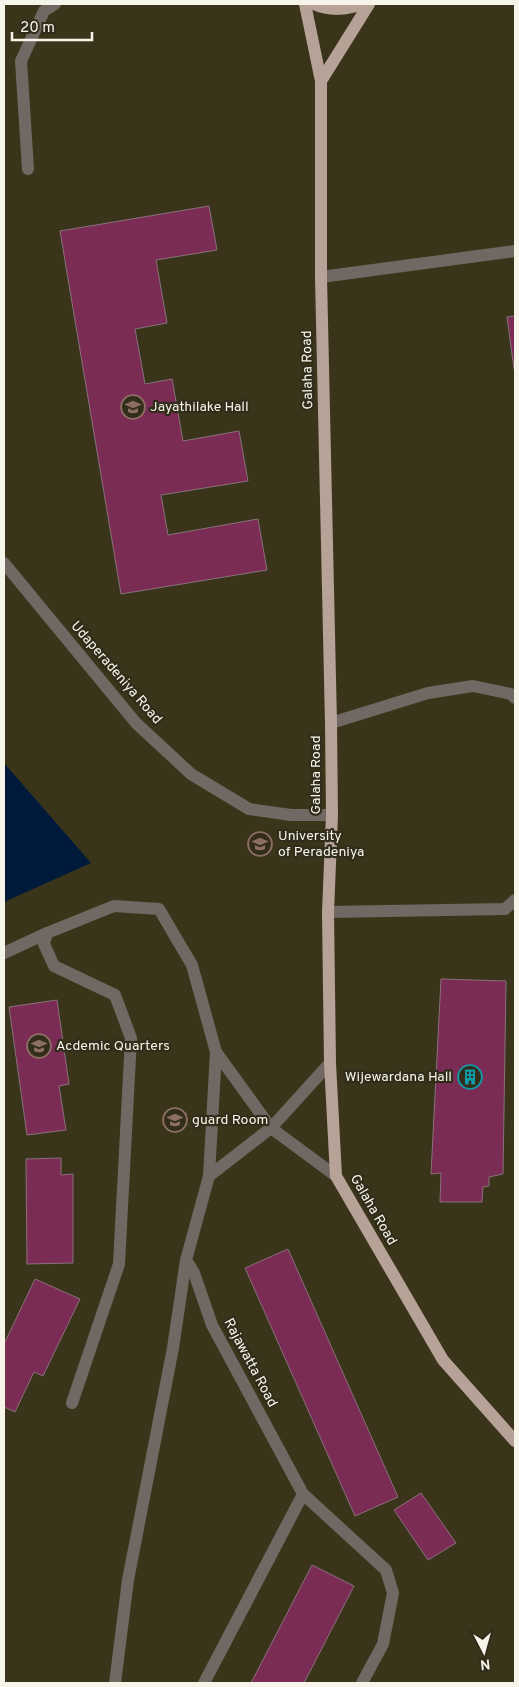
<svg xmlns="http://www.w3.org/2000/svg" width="519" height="1687" font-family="Overpass,sans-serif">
<rect width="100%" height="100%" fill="#312d1a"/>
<rect fill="#3a351a" x="4" y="4" width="511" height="1679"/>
<path fill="#001a3b" d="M4,763l87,100 -87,39z"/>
<g fill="#7b2c55" stroke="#89717b">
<path d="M209,206l8,44 -61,10 11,63 -32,6 10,55 27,-5 11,62 56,-10 9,50 -87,14 7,40 90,-16 9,51 -146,24 -61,-363z"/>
<path d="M515,316v53h-1l-7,-52z"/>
<path d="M441,979l65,2 -3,193 -14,3v9l-6,1 -1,15h-42l1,-29 -10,1z"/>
<path d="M57,1000l12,84 -10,2 7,44 -39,5 -18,-128z"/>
<path d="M165,1112l21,1 -1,14 -20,-1z"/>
<path d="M61,1158v17l12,-1v89l-46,1 -1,-105z"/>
<path d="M288,1249l110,248 -43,19 -110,-248z"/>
<path d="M35,1279l45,20 -37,77 -9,-4 -19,40 -11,-5v-63z"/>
<path d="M421,1493l35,50 -28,17 -34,-50z"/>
<path d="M312,1565l42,21 -50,97h-53z"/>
</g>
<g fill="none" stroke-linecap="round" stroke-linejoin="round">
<g stroke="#726863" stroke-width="12">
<path d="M28,169l-7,-108 23,-50 11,-7"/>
<path d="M321,277l194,-26"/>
<path d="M4,563l132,160 55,51 58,35 42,6h41"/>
<path d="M331,723l97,-30 45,-7 38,8 4,4"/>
<path d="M328,912l177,-3 10,-9"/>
<path d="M47,933l-3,11 10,22 61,29 16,43 -12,226 -47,139"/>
<path d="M4,953l43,-20 67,-27 45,3 33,56 24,87 -7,124"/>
<path d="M216,1052l55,76 65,48"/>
<path d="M330,1063l-59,65 -62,48 -23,84 8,13 18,52 91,169 83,76 7,23 -10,51 -21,39"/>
<path d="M115,1683l13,-103 45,-232 13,-88"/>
<path d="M204,1683l99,-189"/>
</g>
<g stroke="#b7a298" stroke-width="12">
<path d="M305,4l16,77v196l10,446 1,92 -4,97 2,151 6,113 107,184 72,81"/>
<path d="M314,4c15,7 33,6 48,0"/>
<path d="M321,81l48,-77"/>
</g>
</g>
<defs>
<g id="university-ring" transform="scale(1.25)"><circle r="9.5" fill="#312d1a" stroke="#8d6e63" stroke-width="1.5"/><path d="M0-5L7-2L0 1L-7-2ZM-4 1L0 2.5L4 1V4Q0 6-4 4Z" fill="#8d6e63"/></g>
<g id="building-ring" transform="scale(1.25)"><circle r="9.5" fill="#312d1a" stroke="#0f9aa8" stroke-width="1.5"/><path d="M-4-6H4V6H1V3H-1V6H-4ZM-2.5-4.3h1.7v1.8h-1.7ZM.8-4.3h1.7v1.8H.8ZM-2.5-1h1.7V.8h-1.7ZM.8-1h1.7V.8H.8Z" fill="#0f9aa8"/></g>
</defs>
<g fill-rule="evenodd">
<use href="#university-ring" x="133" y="407"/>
<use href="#university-ring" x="260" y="844"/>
<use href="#university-ring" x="39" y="1046"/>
<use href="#building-ring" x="470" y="1077"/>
<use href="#university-ring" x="175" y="1120"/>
</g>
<g text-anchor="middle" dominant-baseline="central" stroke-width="4.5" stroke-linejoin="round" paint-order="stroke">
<g font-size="14" fill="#f7f5e9" stroke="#312d1a">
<text transform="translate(308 370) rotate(-91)">Galaha Road</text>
<text transform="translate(116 673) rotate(49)">Udaperadeniya Road</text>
<text transform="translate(316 775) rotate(-90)">Galaha Road</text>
<text transform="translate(373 1210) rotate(60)">Galaha Road</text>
<text transform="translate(250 1363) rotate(62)">Rajawatta Road</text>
</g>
<g font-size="14" fill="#f7f5e9" stroke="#312d1a" text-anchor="start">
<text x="150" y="407">Jayathilake Hall</text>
<text x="278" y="836">University<tspan x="278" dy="16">of Peradeniya</tspan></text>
<text x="56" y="1046">Acdemic Quarters</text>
<text x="452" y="1077" text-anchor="end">Wijewardana Hall</text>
<text x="192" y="1120">guard Room</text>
</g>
</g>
<rect width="519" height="1687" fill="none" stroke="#f7f5e9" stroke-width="10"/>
<g transform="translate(484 1652) rotate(174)" stroke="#312d1a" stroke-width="4" paint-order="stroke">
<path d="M0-4L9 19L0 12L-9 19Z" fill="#f7f5e9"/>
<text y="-8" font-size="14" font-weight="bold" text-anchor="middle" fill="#f7f5e9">N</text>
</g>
<path d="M12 32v8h80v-8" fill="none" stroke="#f7f5e9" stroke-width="2.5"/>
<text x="20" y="32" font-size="15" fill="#f7f5e9" stroke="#312d1a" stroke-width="4" paint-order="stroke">20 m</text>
</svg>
